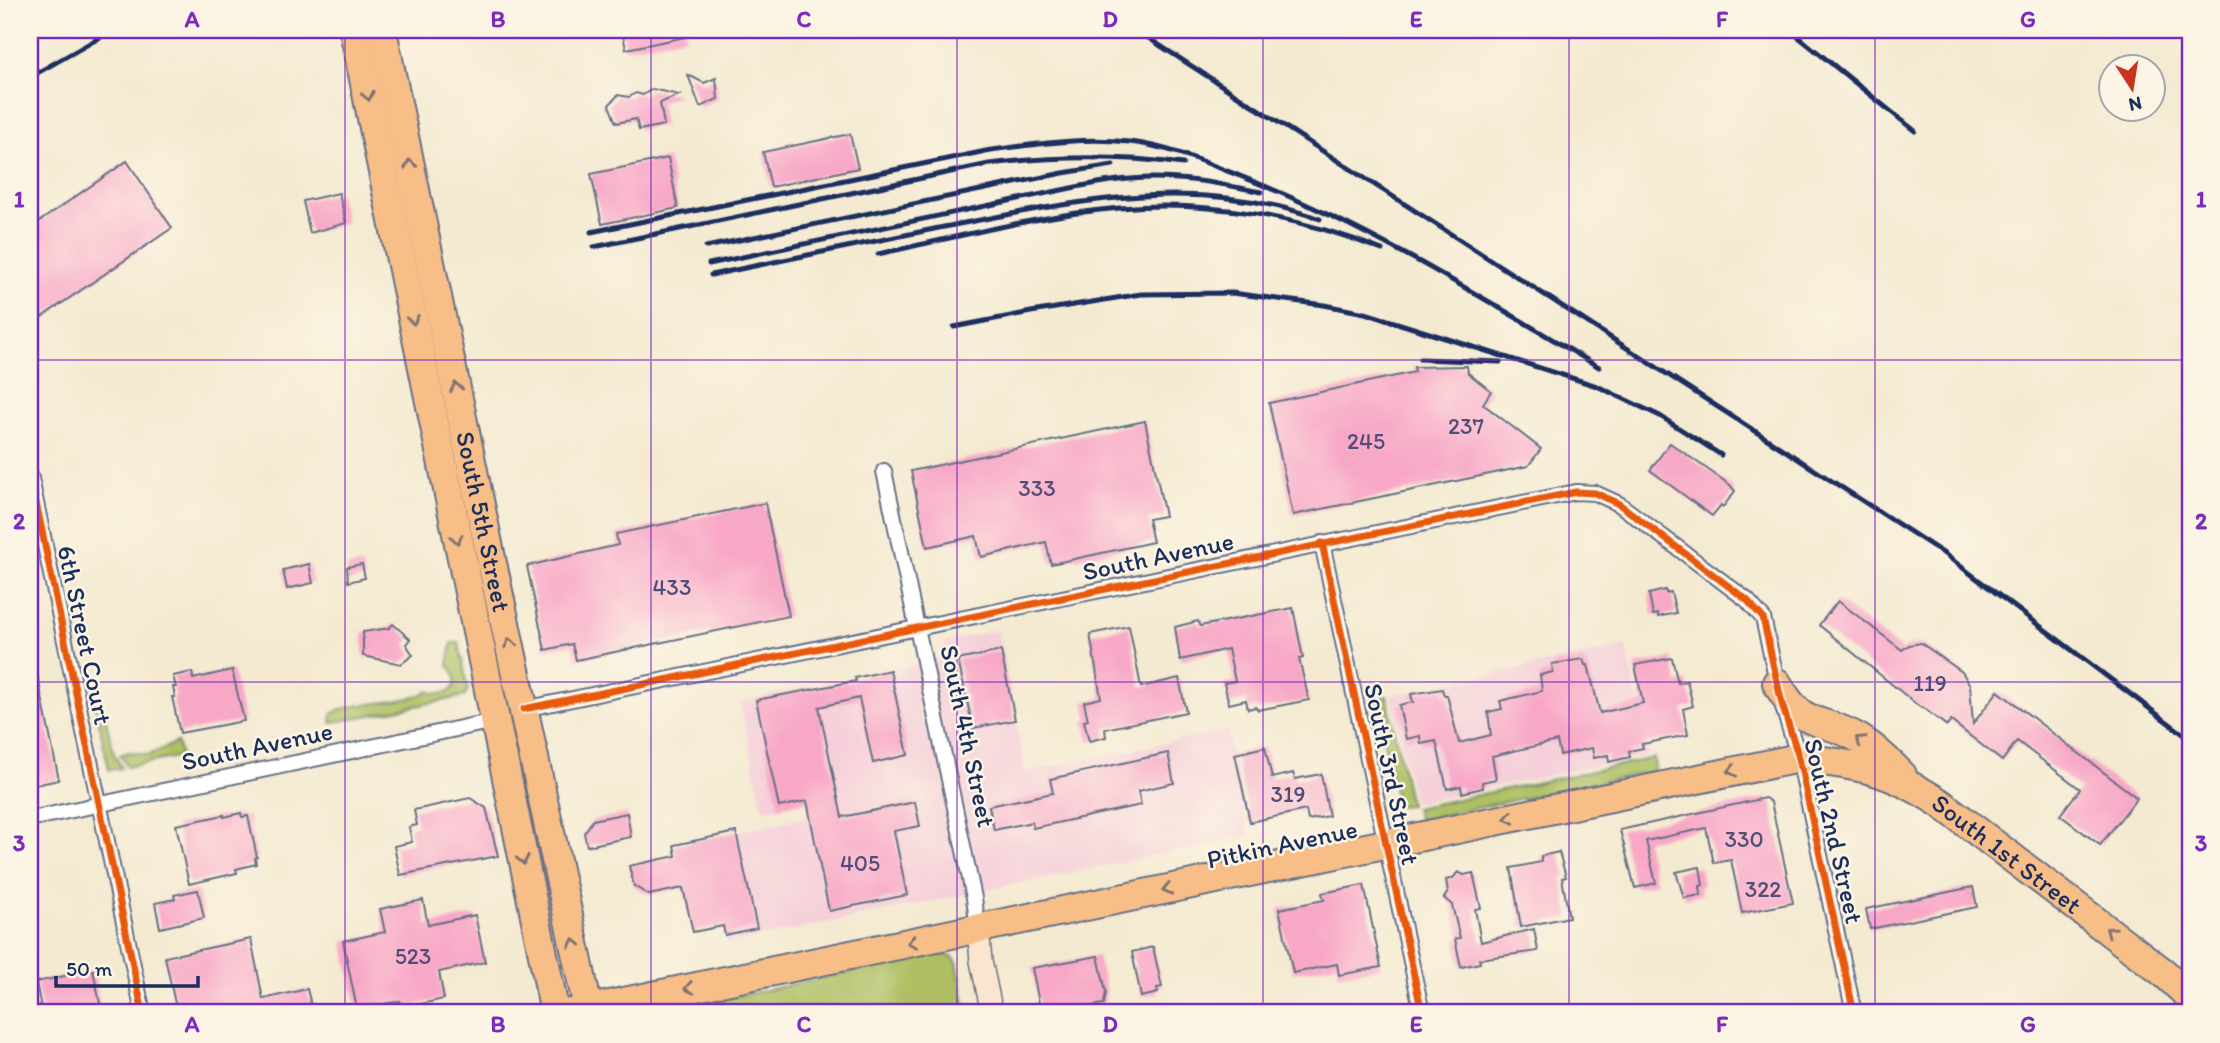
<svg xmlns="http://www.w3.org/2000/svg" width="2220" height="1043" font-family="Itim,sans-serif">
<rect width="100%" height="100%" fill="#fcf5e5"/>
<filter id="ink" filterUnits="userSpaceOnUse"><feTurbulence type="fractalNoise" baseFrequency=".0143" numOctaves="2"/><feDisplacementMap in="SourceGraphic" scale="14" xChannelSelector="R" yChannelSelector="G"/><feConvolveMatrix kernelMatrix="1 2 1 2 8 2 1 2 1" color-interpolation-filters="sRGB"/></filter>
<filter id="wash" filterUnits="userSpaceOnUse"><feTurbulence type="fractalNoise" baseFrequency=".00686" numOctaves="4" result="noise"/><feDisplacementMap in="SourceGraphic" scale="28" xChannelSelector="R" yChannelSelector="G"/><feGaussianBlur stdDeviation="1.57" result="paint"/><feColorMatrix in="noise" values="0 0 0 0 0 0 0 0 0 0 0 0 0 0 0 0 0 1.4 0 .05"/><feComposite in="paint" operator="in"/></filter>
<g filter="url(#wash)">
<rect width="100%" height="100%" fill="#f4ead1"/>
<g fill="#f5cfd9">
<path d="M997,630l29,142 201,-42 22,106 -522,108 -23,-105 137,-30 -4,-14 -74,15 -23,-108 199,-42 4,-13 5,-6z"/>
<path d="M1626,646l23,109 -235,48 -23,-108z"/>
</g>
<g fill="#aec064" stroke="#647861" stroke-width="2">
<path d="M452,643h7l9,46 -3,7 -134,27 1,-9c14,-13 72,-8 96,-23 21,9 38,-7 20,-26z"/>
<path d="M98,687l16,67 8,14 -13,2 -14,-65z"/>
<path d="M1387,696l23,109 -13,1 -21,-103 5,-6z"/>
<path d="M177,742l4,14 -54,11 -7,-12 8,-3 21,3z"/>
<path d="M1654,758l1,13 -236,49 -4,-12z"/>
<path d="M940,953l13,4 4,5 10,51h-310z"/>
</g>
<g id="blocks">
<g fill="#f8a8c7">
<path d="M622,30h63l1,7 -60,12z"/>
<path d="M688,75l16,8 12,-5 2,21 -18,8z"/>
<path d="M652,89l27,6 -19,8 4,22 -25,5 -3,-11 -20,4 -7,-18 9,-10 11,2 7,-4 7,2z"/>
<path d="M850,134l8,34 -87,19 -8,-35z"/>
<path d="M668,158l10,50 -76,16 -11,-50z"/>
<path d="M127,161l45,67 -142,97v-97z"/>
<path d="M339,193l7,30 -36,10 -7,-32z"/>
<path d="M1467,366l1,7 23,18 -8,13 58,45 -13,17 -235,49 -24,-112 146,-31 -1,-5z"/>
<path d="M1145,421l20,95 -17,3 5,23 -102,22 -5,-22 -65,15 -5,-21 -49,11 -16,-76z"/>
<path d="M1670,443l60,42 5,6 -12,16 -2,-2 -9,11 -62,-46z"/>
<path d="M765,503l24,113 -213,44 -4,-16 -27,6 -18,-84 91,-21 -2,-11z"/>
<path d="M309,564l4,19 -26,6 -4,-19z"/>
<path d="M362,564l3,14 -17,4 -1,-15z"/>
<path d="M1665,590l1,3 5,-1 5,21 -18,4v-3l-5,1 -4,-21z"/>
<path d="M1838,601l64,49 7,-5 12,-2 41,29 8,13 3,39 25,-33 139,107 -37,47 -40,-30 20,-26 -63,-48 -15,20 -51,-40 -4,5 -25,-19 -1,1 -102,-83z"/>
<path d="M1293,608l10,50 -4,1 10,41 -51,10 -2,-3 -8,2 -2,-9 -17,4 -5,-21 11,-2 -7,-32 -48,11 -5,-33 23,-6 2,5z"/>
<path d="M393,624l17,15 -4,5 7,11 -12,9 -38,-8v-24l26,-4z"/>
<path d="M1129,626l12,61 38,-9 7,34 -81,17 1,8 -17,4 -5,-20 4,-1 -4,-18 17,-4 -11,-64z"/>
<path d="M1001,651l14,69 -42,8 -15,-68z"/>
<path d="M1672,658l6,25 9,-2 6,25 -10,3 5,26 -46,9 1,4 -14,3 1,6 -21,5 -1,-7 -14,3 -2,-10 -32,7 -3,-14 -65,15 4,23 -14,3 1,6 -21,5 -1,-7 -14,3 -11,-48 -15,3 -1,-8 -14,3 -7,-34 14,-3 -2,-8 31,-5 2,6h3l12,48 32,-8 -3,-23 14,-3 -2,-8 42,-10 -2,-16 13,-3 -1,-8 31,-5 2,6h3l12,48 43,-10 -8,-38z"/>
<path d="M232,670l12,51 -64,12 -8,-36h3l-2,-10h3l-3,-11 19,-4 1,7z"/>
<path d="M890,670l18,85 -35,8 -14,-65 -40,9 23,110 73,-15 5,24 -26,5 13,64 -78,16 -22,-110 -28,6 -23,-107 100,-19 -1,-3z"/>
<path d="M37,673l22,107 -29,6v-112z"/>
<path d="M1265,747l7,31 21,-5 2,6 26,-5 8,42 -21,4 -2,-10 -56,12 -15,-68z"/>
<path d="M1168,753l6,30 -36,8 3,14 -108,23 -1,-6 -38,8 -5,-24 64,-13 -3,-14z"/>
<path d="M470,798l16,10 12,48 -98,19 -6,-29 18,-4 -3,-15 8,-2 -3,-15z"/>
<path d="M1765,798l6,4 22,101 -51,10 -11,-53 -17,3 -8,-35 -60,13 10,42 -21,5 -15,-58z"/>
<path d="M241,813l1,4 6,-1 9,41 -2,1 1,6 -20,5 1,4 -48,11 -13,-59 48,-10v2z"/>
<path d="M627,813l4,24 -44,9 -3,-13 9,-13z"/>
<path d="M736,832l21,96 -32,7 -2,-9 -30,6 -10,-44 -34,7 -15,-9 -5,-20 47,-10 -2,-11z"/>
<path d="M1559,852l7,25 -4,1 7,39 -48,10 -10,-59 30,-6v-6z"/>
<path d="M1700,867l3,18 -3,1 1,9 -17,3 -8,-26z"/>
<path d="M1458,872l6,3 9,-2 8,35 -6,1 6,33 53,-13 4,22 -59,8 1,4 -19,4 -6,-28 5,-1 -8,-33 -8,-7 4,-6 -2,-12 7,-2z"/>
<path d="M1364,885l17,82 -42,8 -2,-11 -44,9 -14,-64 45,-9 -2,-7z"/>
<path d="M1973,887l4,20 -107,22 -4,-20z"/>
<path d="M198,890l6,28 -44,10 -5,-25 20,-4 -1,-4z"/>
<path d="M423,900l5,25 47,-10 10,47 -46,10 5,27 -42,9 -2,-7 -43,8 -14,-68 42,-9 -5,-23z"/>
<path d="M251,939l12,60 44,-10 6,24h-136l-12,-56z"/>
<path d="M1153,947l9,40 -5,1 1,5 -17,4 -9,-45z"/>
<path d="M1098,956l8,36 -2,12 -50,9h-13l-9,-45z"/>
<path d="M93,970l9,43h-60l-6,-31z"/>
</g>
</g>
</g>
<g filter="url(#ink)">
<use href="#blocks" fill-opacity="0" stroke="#677086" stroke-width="2"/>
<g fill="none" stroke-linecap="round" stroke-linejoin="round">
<g stroke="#677086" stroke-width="18">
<g id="street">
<path d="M884,471l90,427 4,30"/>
<path d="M30,474l113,539"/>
<path d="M1322,543l100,470"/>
<path d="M524,709l1052,-217 19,1 24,11 128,96 16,18 19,86 17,54 55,255"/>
<path d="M30,819l464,-98"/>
</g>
</g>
<g stroke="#677086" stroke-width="24">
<path id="secondary" d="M978,928l3,33 11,52"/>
</g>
<g stroke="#677086" stroke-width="32">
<g id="highway">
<path d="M354,30l201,983"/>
<path id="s1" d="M382,30l110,533 97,450"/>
<path d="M1777,683c28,50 43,32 83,56 16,10 29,23 42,36"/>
<path id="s2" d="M571,1013l1228,-255c61,7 88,11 141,45l224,170 26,24"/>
</g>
</g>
<use href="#street" stroke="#fff" stroke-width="14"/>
<use href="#secondary" stroke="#fce5cf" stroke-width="21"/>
<use href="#highway" stroke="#f7be88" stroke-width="28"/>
<g stroke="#1b2f5e" stroke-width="5">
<path d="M1136,30l807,523 247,186"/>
<path d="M1790,30l125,101"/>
<path d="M30,77l83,-47"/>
<path d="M591,232l400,-82c46,-6 92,-13 138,-8 38,4 75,20 111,34 128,50 241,121 359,191"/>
<path d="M594,247l395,-83c65,-8 129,-9 194,0"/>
<path d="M706,247l357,-74 50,-8"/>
<path d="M878,254c80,-17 161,-39 242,-46 87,-8 182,9 262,42"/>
<path d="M709,264l367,-77c17,-3 36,-7 54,-8 44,-4 88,4 131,13"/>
<path d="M711,275c76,-16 152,-31 228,-47 128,-25 254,-55 381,-9"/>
<path d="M954,327l77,-15 110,-18 91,-1 92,12 41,8 45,14 187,59 63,30 61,39"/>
<path d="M1420,359l80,3"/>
</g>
<g stroke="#fcf5e5" stroke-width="11">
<g id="cycleway">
<path d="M30,474l113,539"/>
<path d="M1322,543l100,470"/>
<path d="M524,709l1052,-217 19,1 24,11 128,96 16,18 19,86 17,54 55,255"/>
</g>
</g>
<use href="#cycleway" stroke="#e8590c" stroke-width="7"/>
</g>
<defs><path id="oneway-chevron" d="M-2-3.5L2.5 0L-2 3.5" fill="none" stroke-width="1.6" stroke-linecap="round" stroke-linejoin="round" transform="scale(1.75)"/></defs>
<g stroke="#7e6f71">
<use href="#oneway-chevron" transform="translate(368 96) rotate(78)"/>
<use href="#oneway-chevron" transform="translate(410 164) rotate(-102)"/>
<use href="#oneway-chevron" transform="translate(413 320) rotate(79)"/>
<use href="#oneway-chevron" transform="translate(456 387) rotate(-102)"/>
<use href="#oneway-chevron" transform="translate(457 539) rotate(79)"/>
<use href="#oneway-chevron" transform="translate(510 643) rotate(-102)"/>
<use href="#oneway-chevron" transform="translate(1860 740) rotate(-149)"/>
<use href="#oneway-chevron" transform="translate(1732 771) rotate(168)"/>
<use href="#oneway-chevron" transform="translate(1509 818) rotate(168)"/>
<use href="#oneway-chevron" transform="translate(523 860) rotate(78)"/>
<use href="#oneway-chevron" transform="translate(1167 889) rotate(168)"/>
<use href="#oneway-chevron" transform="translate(2110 931) rotate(-143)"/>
<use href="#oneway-chevron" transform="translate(912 942) rotate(168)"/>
<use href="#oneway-chevron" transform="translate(574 943) rotate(-102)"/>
<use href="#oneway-chevron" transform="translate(689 988) rotate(168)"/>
</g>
</g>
<path fill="none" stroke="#7b2cbf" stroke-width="2" stroke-opacity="0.55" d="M345,30v983M651,30v983M957,30v983M1263,30v983M1569,30v983M1875,30v983M30,360h2160M30,682h2160"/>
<g text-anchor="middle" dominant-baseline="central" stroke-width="5" stroke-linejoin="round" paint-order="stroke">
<g font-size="23" fill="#524d78">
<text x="1466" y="426">237</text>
<text x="1366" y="441">245</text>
<text x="1037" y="488">333</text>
<text x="672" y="587">433</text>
<text x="1930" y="683">119</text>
<text x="1288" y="794">319</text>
<text x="1744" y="839">330</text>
<text x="860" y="863">405</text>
<text x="1763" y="889">322</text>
<text x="413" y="956">523</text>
</g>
<g font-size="26" fill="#1b2f5e" stroke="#fcf5e5">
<text stroke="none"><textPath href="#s1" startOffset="502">South 5th Street</textPath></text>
<text transform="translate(1158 556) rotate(-12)">South Avenue</text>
<text transform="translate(85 635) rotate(78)">6th Street Court</text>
<text transform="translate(968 736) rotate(78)">South 4th Street</text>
<text transform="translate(257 746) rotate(-12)">South Avenue</text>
<text transform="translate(1392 774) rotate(78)">South 3rd Street</text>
<text transform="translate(1834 831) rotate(77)">South 2nd Street</text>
<text transform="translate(1282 844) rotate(-12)">Pitkin Avenue</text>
<text stroke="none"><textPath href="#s2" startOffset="1488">South 1st Street</textPath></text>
</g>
</g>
<rect width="2220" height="1043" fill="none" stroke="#fcf5e5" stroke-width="77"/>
<g transform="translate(2132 88) rotate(168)"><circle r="33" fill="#fcf5e5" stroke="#a2a6af" stroke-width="2"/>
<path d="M0-5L12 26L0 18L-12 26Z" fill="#c8321e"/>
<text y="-10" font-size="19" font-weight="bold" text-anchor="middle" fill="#1b2f5e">N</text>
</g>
<path d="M56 976v10h142v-10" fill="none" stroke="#1b2f5e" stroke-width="3.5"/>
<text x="66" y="976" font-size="21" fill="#1b2f5e" stroke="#fcf5e5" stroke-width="5" paint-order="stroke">50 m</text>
<rect x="38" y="38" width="2144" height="966" fill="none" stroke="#7b2cbf" stroke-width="2.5"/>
<g font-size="23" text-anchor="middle" font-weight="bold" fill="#7b2cbf">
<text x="192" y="27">A</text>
<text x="498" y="27">B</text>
<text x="804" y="27">C</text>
<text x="1110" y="27">D</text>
<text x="1416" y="27">E</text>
<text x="1722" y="27">F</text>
<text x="2028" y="27">G</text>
<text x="19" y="207">1</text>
<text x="2201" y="207">1</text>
<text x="19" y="529">2</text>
<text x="2201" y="529">2</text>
<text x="19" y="851">3</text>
<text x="2201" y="851">3</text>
<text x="192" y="1032">A</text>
<text x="498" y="1032">B</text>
<text x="804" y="1032">C</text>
<text x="1110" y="1032">D</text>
<text x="1416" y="1032">E</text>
<text x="1722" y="1032">F</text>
<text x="2028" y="1032">G</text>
</g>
</svg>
